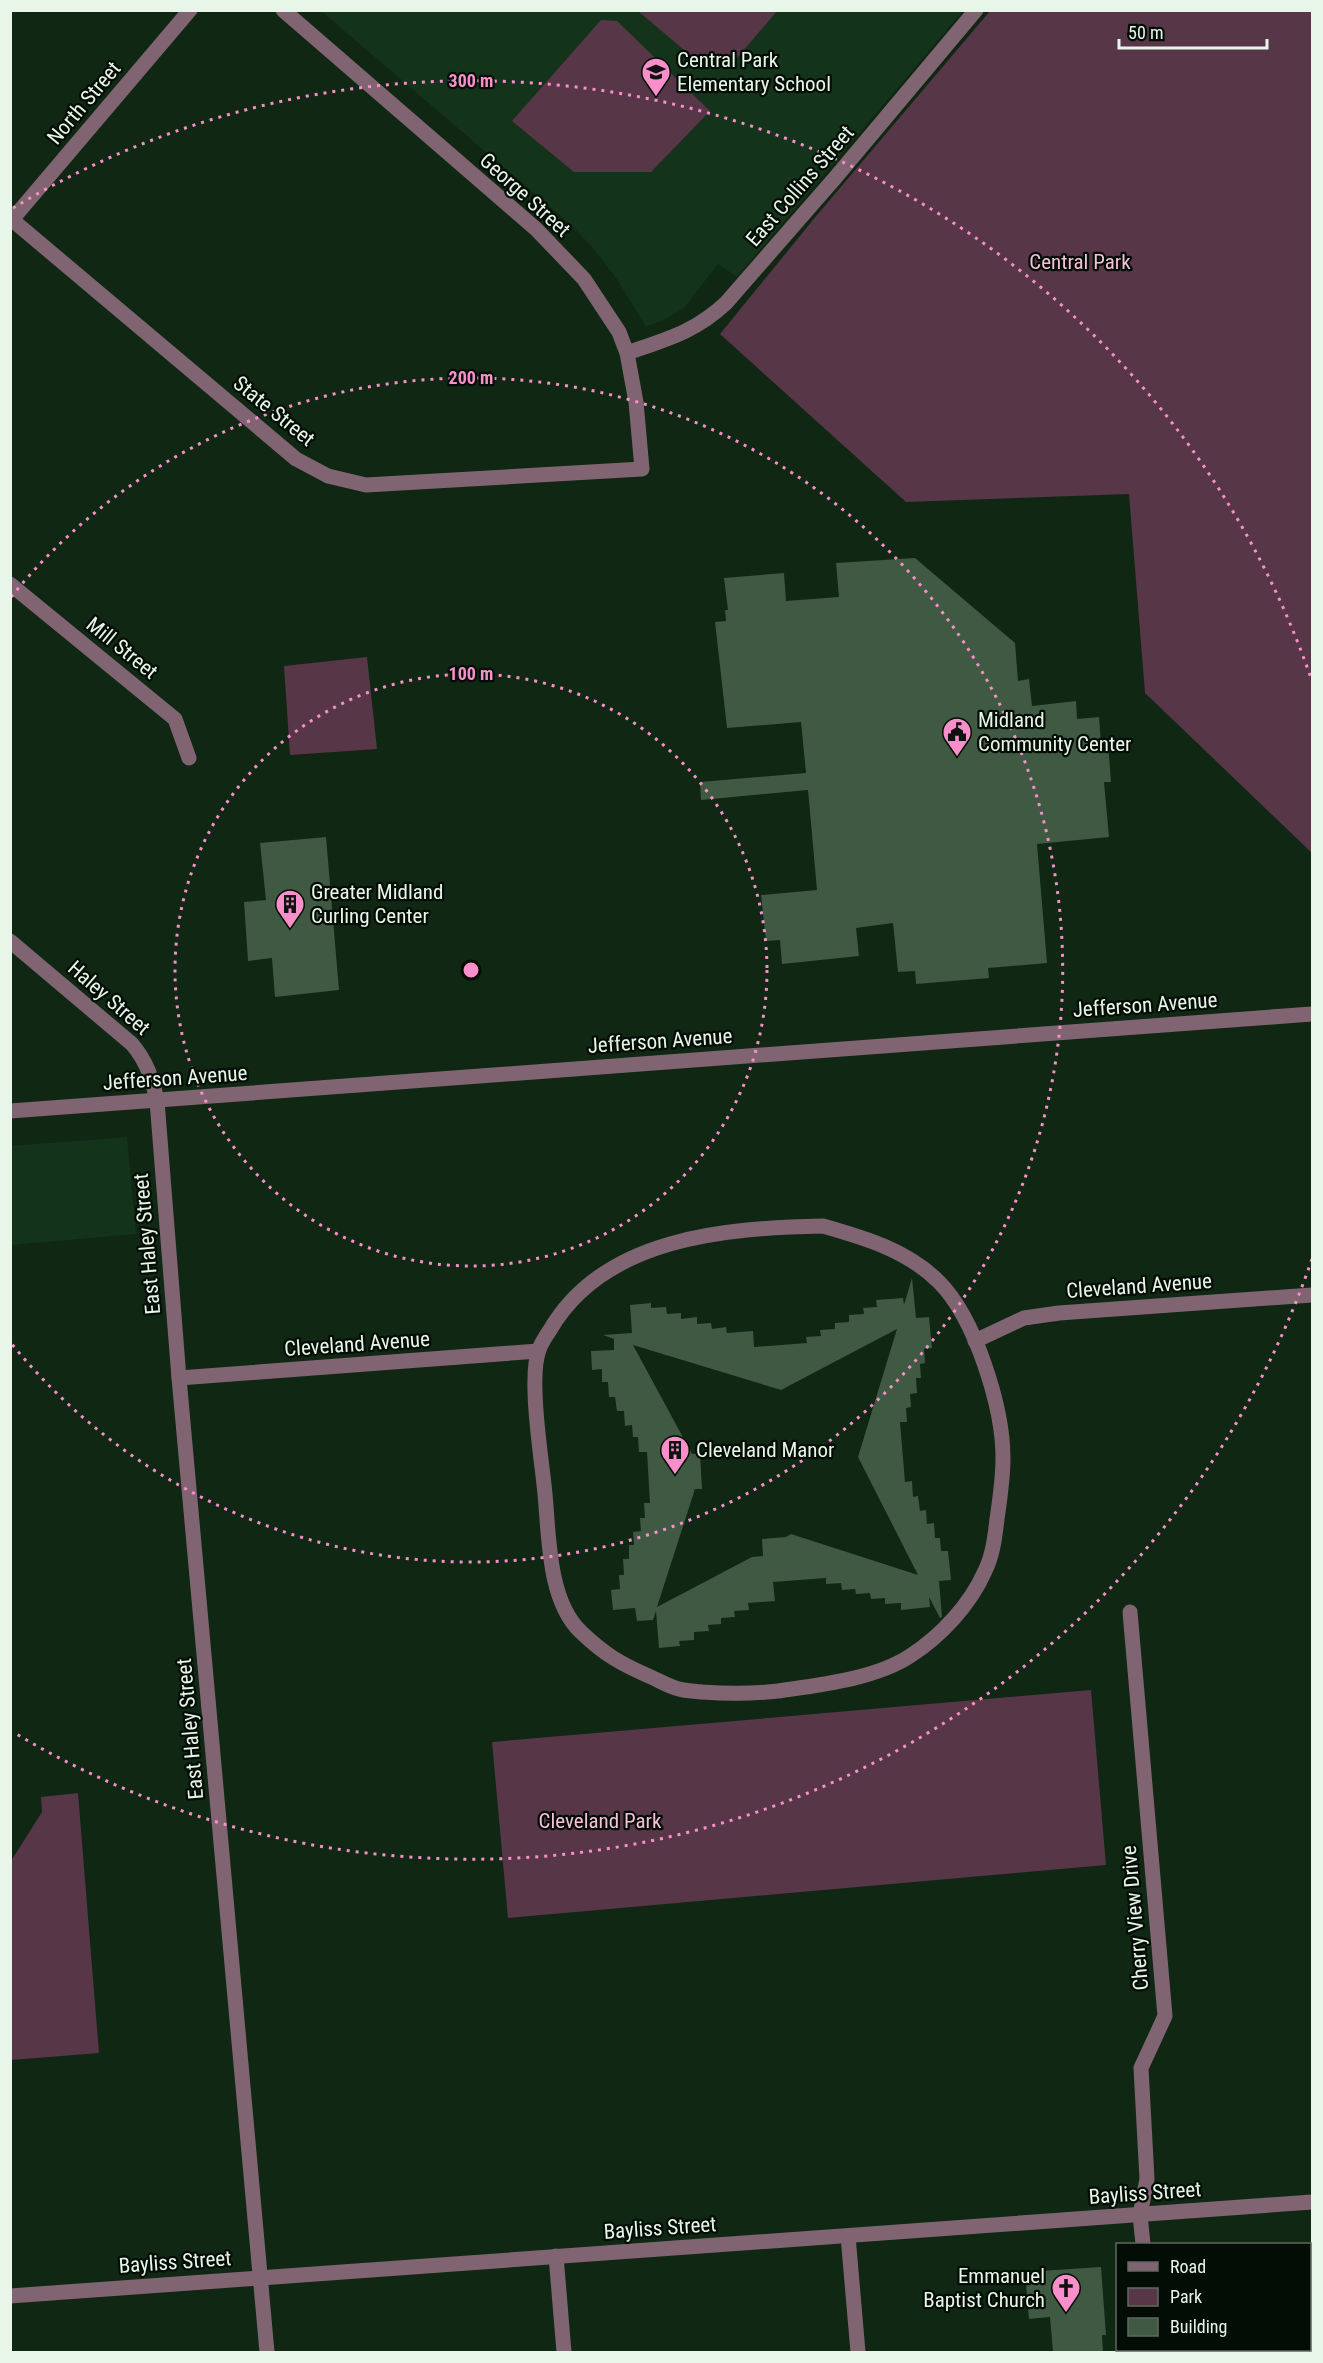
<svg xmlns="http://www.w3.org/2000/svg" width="1323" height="2363" font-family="'Roboto Condensed',sans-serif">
<rect width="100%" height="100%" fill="#0f2713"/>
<g fill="#14331b">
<path d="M321,11h642l-226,266 -19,-13 -34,44 -16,10 -22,9 -29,-48 -24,-31 -22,-23z"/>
<path d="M127,1137l9,97 -125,11v-99z"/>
</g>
<g fill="#573648">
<path d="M638,11h139l-40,47 -20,5 -20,-2z"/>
<path d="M990,11h322v842l-167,-160 -16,-199 -223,8 -186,-168 97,-119z"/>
<path d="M601,20l16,1 93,90 -59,61h-77l-62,-51z"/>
<path d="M367,657l10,92 -87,6 -6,-89z"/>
<path d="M1091,1690l15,175 -598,53 -16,-176z"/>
<path d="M78,1793l21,260 -88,7v-199l31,-49 -1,-15z"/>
</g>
<g fill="#3f5943" fill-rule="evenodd">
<path d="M915,558l100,85 3,38 11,-2 3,27 44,-5 1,18 22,-2 2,27 7,-1 3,39h-7l5,55 -72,7 10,119 -59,5 1,10 -73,6 -1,-13 -17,1 -5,-49 -37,5 3,28 -77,8 -2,-24 -14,1 -5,-46 56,-5 -9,-100 -107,10 -1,-18 106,-9 -5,-51 -74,6 -12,-106 11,-1 -1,-11h3l-4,-32 60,-5 2,28 53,-4 -3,-34z"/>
<path d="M326,837l13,153 -64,7 -3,-39 -24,3 -4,-59 22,-2 -6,-57z"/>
<path d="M912,1278l4,40 13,-1 3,31 -8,1 1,14 -5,1 1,14h-5l1,15 -7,1 1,13 -5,1 1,14h-7l5,60 7,-1 1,16 5,-1 2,15 6,-1 1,14 7,-1 1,15h5l1,13h7l3,29 -12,1 3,36 -2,1 -11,-21 1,10 -29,3v-7l-16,1v-6l-14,1 -1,-6 -14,1 -1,-5 -13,1 -1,-7 -15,1v-6l-53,4 2,19 -27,2 1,7 -15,1 1,6 -14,1v6l-13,1 1,6 -15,1v8l-15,1 1,5 -21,2 -3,-37 -3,9 -16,1 -2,-13 -22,2 -2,-20 9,-1 -1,-14h5l-1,-16h6v-14h5l-1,-13 8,-1 -1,-13h5l-1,-15h6l-3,-51h-8l-1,-15h-5l-1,-12 -7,1 -1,-15h-7l-2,-14h-6l-1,-15h-6v-13l-10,1 -1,-19 23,-1v-11l-11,-4 29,-2 -2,-28 21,-2v5l15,-1 1,7 14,-1v6l16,-2v7l14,-1 1,6 14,-2 1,6 26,-2 1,16 53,-4 -1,-6 15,-1 -1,-6 15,-1v-6l14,-1v-7l15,-1 -1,-6 14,-1 -1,-7 27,-2 1,7zM897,1329l-39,128 60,118 -127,-41 -5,3 -24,2 1,17 -11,1 -95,50 38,-118h7l-2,-36 -8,1 -59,-109 148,45z"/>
<path d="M1101,2267l5,68h-4l1,17h-50l-3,-35 -21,2 -4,-47z"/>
</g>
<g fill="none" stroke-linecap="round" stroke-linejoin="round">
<g stroke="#806472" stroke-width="15">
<path d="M10,218l286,241 32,17 38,9 276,-16 -6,-67 -9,-49 -8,-21 -35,-53 -48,-50 -253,-219"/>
<path d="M10,222l180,-212"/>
<path d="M627,353c40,-14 68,-21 99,-50l109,-125 141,-168"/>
<path d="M10,584l165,135 14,39"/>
<path d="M10,941l122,103c15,18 20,34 25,57l22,277 88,974"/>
<path d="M823,1226c42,12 84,24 116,56 36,36 64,125 64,176 0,20 -3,41 -6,61 -2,17 -4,36 -12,52 -15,34 -44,65 -75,85 -35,23 -91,29 -132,35 -26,3 -50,3 -76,1 -8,-1 -16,-1 -23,-3 -9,-2 -19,-8 -28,-12 -30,-13 -46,-22 -70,-45 -33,-31 -32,-96 -36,-138 -3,-33 -17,-116 -6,-144 2,-7 7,-14 11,-20 54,-93 176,-102 273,-104z"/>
<path d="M975,1341l49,-23 35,-5 253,-18"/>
<path d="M179,1378l359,-27"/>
<path d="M1130,1612l35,404 -24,52 6,111 -7,36 3,29"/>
<path d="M848,2236l10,116"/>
<path d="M556,2256l8,96"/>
<path d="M10,2296l1302,-94"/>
<path d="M1152,2350v2"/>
</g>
<path stroke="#806472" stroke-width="15" d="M10,1111l1302,-97"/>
</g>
<g fill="none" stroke="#f98fca" stroke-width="3" stroke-dasharray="3 6">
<circle cx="471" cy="970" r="296"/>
<path d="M11 597A592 592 0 1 1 11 1343"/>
<path d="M1312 1259A889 889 0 0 1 13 1732M13 208A889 889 0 0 1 1312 681"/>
</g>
<defs>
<g id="school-pin" transform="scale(1.5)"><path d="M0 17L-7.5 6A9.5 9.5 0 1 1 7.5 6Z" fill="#f98fca" stroke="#040d05"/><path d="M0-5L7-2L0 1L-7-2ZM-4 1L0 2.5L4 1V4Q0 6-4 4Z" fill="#111"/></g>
<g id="civic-pin" transform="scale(1.5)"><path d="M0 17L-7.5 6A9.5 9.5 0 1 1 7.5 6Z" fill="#f98fca" stroke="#040d05"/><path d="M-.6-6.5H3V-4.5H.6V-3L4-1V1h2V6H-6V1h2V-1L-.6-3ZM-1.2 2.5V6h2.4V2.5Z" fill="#111"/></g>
<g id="building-pin" transform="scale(1.5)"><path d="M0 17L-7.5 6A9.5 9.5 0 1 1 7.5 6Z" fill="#f98fca" stroke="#040d05"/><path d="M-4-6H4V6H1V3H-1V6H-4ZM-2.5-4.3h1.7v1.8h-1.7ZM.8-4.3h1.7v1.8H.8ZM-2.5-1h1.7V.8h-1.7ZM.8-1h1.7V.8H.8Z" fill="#111"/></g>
<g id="church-pin" transform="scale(1.5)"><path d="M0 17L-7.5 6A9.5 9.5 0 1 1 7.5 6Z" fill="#f98fca" stroke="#040d05"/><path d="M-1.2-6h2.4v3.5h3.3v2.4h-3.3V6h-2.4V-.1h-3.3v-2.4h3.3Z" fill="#111"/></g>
</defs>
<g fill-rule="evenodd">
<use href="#school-pin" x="656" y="72"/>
<use href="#civic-pin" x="957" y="732"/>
<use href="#building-pin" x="290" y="904"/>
<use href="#building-pin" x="675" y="1450"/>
<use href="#church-pin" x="1066" y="2288"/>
</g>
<g text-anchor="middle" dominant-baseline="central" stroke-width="4.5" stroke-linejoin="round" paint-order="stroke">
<g font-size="21" fill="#e7f6e9" stroke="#040d05" text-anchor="start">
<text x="677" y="60">Central Park<tspan x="677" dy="24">Elementary School</tspan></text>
<text x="978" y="720">Midland<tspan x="978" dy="24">Community Center</tspan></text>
<text x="311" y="892">Greater Midland<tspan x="311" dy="24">Curling Center</tspan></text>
<text x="696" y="1450">Cleveland Manor</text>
<text x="1045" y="2276" text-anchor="end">Emmanuel<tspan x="1045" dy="24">Baptist Church</tspan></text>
</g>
<g font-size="21" fill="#e7f6e9" stroke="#040d05">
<text transform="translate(84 103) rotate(-50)">North Street</text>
<text transform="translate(800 186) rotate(-49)">East Collins Street</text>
<text transform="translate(525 195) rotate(42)">George Street</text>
<text transform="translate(274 411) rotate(39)">State Street</text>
<text transform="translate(122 648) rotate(39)">Mill Street</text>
<text transform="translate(109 998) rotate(41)">Haley Street</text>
<text transform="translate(1145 1005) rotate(-4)">Jefferson Avenue</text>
<text transform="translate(660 1041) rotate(-4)">Jefferson Avenue</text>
<text transform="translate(175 1078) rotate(-4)">Jefferson Avenue</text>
<text transform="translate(147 1244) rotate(-95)">East Haley Street</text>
<text transform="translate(1139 1286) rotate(-4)">Cleveland Avenue</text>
<text transform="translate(357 1344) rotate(-4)">Cleveland Avenue</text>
<text transform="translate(190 1729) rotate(-95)">East Haley Street</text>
<text transform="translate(1135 1918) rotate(-95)">Cherry View Drive</text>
<text transform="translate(1145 2193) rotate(-4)">Bayliss Street</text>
<text transform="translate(660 2228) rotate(-4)">Bayliss Street</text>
<text transform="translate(175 2262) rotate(-4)">Bayliss Street</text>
</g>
<g font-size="21" fill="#f6bfdb" stroke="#040d05">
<text x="1080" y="262">Central Park</text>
<text x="600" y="1821">Cleveland Park</text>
</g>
</g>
<circle cx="471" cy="970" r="9" fill="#f98fca" stroke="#040d05" stroke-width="3"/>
<g font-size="18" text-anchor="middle" font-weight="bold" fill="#f98fca" stroke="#040d05" stroke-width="4.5" stroke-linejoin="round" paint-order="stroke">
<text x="471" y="87">300 m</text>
<text x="471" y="384">200 m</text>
<text x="471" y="680">100 m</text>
</g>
<rect width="1323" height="2363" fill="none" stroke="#e7f6e9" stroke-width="24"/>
<rect x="1116" y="2243" width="195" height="108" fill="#040d05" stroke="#5f6a60" stroke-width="1.5"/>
<rect x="1128" y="2262" width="30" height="9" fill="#806472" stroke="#5f6a60" stroke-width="1.5"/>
<text x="1170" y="2273" font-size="18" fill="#e7f6e9">Road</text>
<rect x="1128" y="2288" width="30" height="18" fill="#573648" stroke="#5f6a60" stroke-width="1.5"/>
<text x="1170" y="2303" font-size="18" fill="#e7f6e9">Park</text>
<rect x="1128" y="2318" width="30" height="18" fill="#3f5943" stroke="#5f6a60" stroke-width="1.5"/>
<text x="1170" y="2333" font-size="18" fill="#e7f6e9">Building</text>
<path d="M1119 39v9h148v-9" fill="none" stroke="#e7f6e9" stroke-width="3"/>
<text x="1128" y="39" font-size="18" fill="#e7f6e9" stroke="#040d05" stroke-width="4.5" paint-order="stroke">50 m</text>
</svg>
